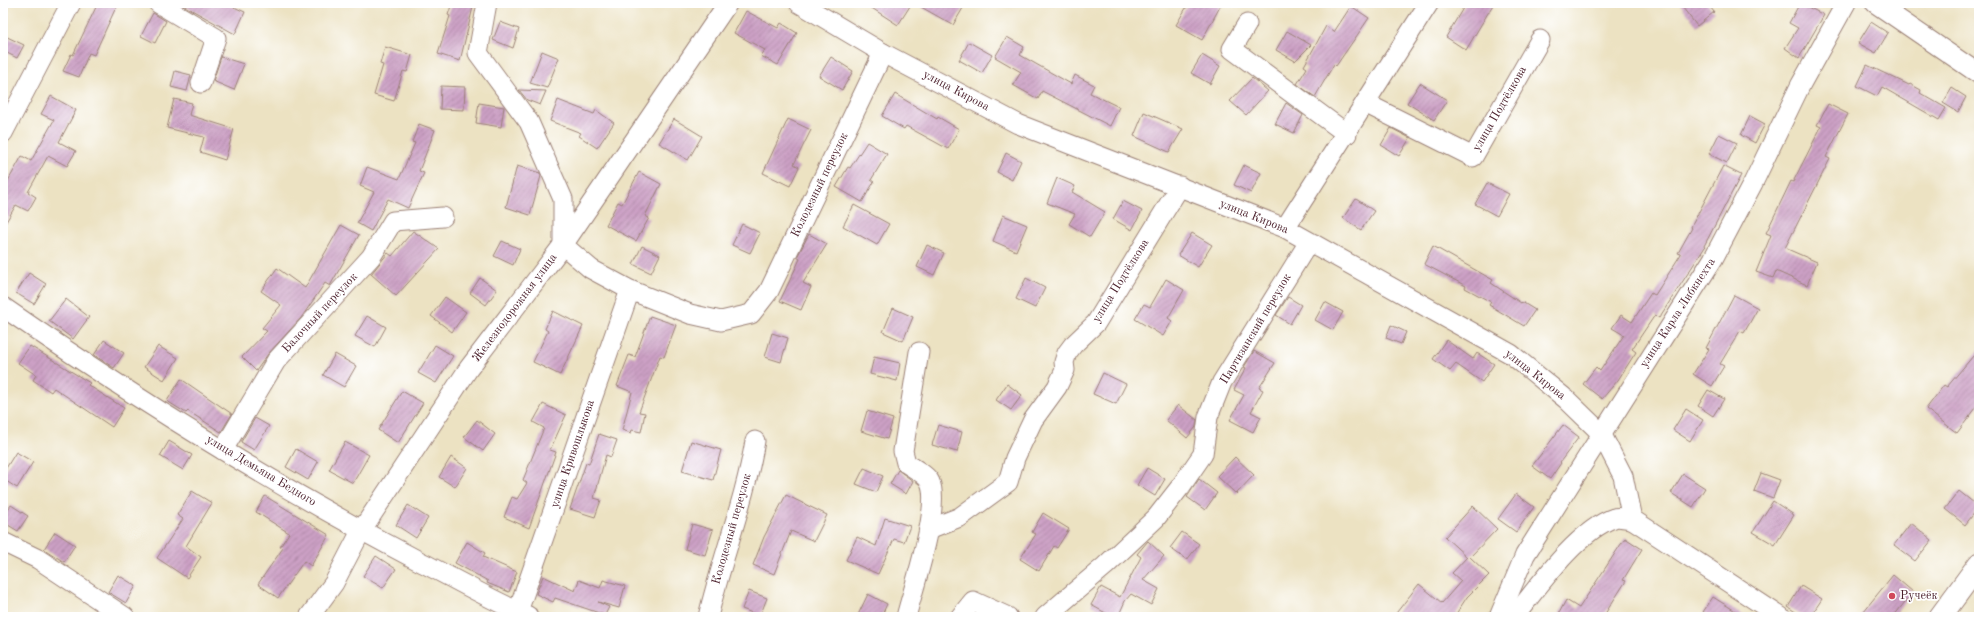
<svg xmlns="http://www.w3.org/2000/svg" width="1982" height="620" font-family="'Old Standard TT',serif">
<defs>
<pattern id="building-hatch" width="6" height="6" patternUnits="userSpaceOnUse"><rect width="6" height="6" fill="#cca0c5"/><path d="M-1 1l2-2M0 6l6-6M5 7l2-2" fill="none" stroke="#a882a0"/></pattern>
</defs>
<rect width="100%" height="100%" fill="#fff"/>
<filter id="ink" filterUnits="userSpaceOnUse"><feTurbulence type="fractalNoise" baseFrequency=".025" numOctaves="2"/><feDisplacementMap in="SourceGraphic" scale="8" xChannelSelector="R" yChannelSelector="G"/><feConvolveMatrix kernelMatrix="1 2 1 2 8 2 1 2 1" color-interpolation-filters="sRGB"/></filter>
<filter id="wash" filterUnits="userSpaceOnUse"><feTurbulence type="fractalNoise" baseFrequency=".012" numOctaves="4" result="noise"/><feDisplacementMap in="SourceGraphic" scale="16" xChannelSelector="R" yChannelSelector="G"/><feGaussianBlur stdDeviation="0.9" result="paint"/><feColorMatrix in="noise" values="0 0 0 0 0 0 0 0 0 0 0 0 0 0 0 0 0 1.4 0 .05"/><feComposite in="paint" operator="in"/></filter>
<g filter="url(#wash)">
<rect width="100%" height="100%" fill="#ece2c2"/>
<g id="blocks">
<g fill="url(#building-hatch)">
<path d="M98,3h20l-24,52 -5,-2 -10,24 -16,-6 8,-17 2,1z"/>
<path d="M179,3h46l20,9 -10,22z"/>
<path d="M452,3h22l-14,58 -22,-7 12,-38 -2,-1z"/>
<path d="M864,3h48l-14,22z"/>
<path d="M914,3h52l-13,22z"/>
<path d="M1189,3h33l-20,37 -26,-15z"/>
<path d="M1466,3h28l-28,47 -20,-13z"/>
<path d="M1679,3h28l7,9 -17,14z"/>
<path d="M1800,3l24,12 -25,43 -14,-10 13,-20 -9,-5z"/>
<path d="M1351,6l18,12 -33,48 -2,-2 -19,33 -18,-13 10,-16 -3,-2 22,-40 8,6z"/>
<path d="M746,11l32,17 3,-5 16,10 -19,32 -17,-9 4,-6 -31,-17z"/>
<path d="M153,13l13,8 -11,22 -14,-7z"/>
<path d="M500,22l19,7 -6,19 -20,-8z"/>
<path d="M1871,22l17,11 -12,20 -18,-10z"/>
<path d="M1287,31l24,14 -16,16 -19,-11z"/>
<path d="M3,35l21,10 -7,13 -14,-7z"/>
<path d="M1007,37l17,10 -4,8 51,29 4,-9 19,10 -4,8 29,14 -9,19 -68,-35 -4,8 -25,-14 8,-13 -26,-15z"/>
<path d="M969,42l23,13 -10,18 -23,-13z"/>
<path d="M385,47l27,8 -5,17 -4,-1 -9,30 -20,-6 9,-30 -3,-1z"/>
<path d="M542,51l17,7 -12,30 -17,-5z"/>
<path d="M1202,55l18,11 -10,18 -19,-11z"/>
<path d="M221,57l23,7 -10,26 -21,-9z"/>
<path d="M831,57l22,14 -11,19 -23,-14z"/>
<path d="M1867,65l42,20 1,-1 11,6 -1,3 26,15 -7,12 -57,-33 -5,9 -20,-10z"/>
<path d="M175,71l16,4 -4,16 -16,-4z"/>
<path d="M1252,78l16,13 -22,24 -16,-14z"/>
<path d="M1420,83l27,17 -13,20 -27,-17z"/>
<path d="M441,86l24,1 -1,23 -24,-1z"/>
<path d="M1952,88l14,9 -8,15 -15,-9z"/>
<path d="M519,90l27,1 -6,14 -13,-5z"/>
<path d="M895,94l42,25 1,-2 21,12 -11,20 -42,-23 -2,3 -22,-13z"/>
<path d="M51,96l25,14 -17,32 17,9 -9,15 -19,-10 -20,36 8,5 -8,14 -12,-6 -13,22v-49l5,3 14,-25 9,5 23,-41 -13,-6z"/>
<path d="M174,99l18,4 -3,12 45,14 -9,31 -25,-8 4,-15 -37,-9z"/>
<path d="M558,100l36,14 2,-4 18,13 -17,25 -18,-12 2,-3 -31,-12z"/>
<path d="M479,103l25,4 -3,20 -25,-4z"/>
<path d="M1286,103l17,12 -9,18 -19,-9z"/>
<path d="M1828,104l20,10 -22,43 4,2 -45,89 32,14 -10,23 -31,-14 -3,7 -17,-6 15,-37 -5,-2 25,-52 2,1 28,-55 -4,-2z"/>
<path d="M1144,112l39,17 -14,23 -35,-16z"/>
<path d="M1750,116l15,8 -10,19 -14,-8z"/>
<path d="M674,119l28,17 -14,24 -29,-17z"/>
<path d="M788,119l23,11 -17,34 5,3 -9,19 -27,-13z"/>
<path d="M419,124l16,6 -16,41 5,2 -16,35 -20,-9 -17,32 -14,-8 17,-31 -14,-6 7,-19 32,12 16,-36 -3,-1z"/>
<path d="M1391,128l19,10 -11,18 -18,-11z"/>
<path d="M1719,134l18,9 -10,20 -18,-9z"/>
<path d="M867,142l20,12 -16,26 3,2 -12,20 -26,-15 12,-20 2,1z"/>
<path d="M1006,153l15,8 -9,19 -15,-8z"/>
<path d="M1244,165l17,8 -10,20 -17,-8z"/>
<path d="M517,166l23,7 1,3 -11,39 -24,-8z"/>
<path d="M1723,166l18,9 -37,71 1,1 -46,71 -4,-3 -23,34 4,3 -18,28 -16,19 -19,-15 13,-17 4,4 24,-36 -12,-7 9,-13 11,7 19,-29 4,2 26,-41 -3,-1 14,-25 -1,-1z"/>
<path d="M639,172l22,12 -16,32 4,2 -13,23 -30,-16 12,-23 4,2z"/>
<path d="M1057,178l18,8 -3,6 33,20 -15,25 -21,-13 6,-10 -28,-11z"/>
<path d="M1487,183l22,11 -12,22 -22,-12z"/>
<path d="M1356,199l18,12 -13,19 -18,-12z"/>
<path d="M1123,201l19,10 -10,19 -19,-11z"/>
<path d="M854,205l35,19 -12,21 -34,-19z"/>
<path d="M1003,215l24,10 -11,26 -23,-10z"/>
<path d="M742,224l18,9 -10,20 -18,-8z"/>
<path d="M341,225l18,10 -28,49 -1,2 -5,-3 -24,35 -33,36 -12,17 -14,-14 25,-26 -5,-3 19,-23 -20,-14 16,-23 28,20z"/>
<path d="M413,231l26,18 -43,47 -25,-22 17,-21 4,3z"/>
<path d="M1192,233l20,12 -14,22 -20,-12z"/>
<path d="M809,234l18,10 -24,39 8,4 -10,23 -21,-9 20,-42 -3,-2z"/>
<path d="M502,241l18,8 -7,16 -19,-9z"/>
<path d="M927,245l17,8 -10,22 -17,-8z"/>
<path d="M642,246l18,9 -9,18 -18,-9z"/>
<path d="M1433,246l60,34 -2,3 30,20 1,-1 13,8 -11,16 -35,-21 2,-3 -26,-14 1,-2 -42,-22z"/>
<path d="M29,273l17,11 -12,20 -18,-11z"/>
<path d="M480,278l17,12 -11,15 -16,-12z"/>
<path d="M1026,278l19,10 -10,20 -19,-9z"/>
<path d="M1166,279l18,11 -16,28 4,3 -9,15 -28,-17 9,-15 6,3z"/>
<path d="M1734,295l24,13 -14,25 -4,-2 -20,33 4,2 -12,20 -19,-12 16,-25 -3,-1z"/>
<path d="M445,297l21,15 -14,20 -21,-16z"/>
<path d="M1288,297l13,8 -11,19 -14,-9z"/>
<path d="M66,299l23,18 -16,22 -24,-18z"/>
<path d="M1325,302l18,10 -10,18 -18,-10z"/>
<path d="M893,308l20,9 -10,24 -20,-9z"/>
<path d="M553,311l30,15 -23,49 -27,-13 15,-31 -3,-2z"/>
<path d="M367,316l19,11 -11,20 -20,-11z"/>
<path d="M650,316l26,9 -12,32 -4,-1 -21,56 6,1 -4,19 -9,-2 -1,3 -9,-3 10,-38 -15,-6 12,-31 6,2z"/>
<path d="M1391,325l15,7 -5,12 -15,-6z"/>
<path d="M772,333l16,5 -7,24 -16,-5z"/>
<path d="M104,340l20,13 -10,15 -20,-13z"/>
<path d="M1446,340l27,19 4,-6 17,11 -12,18 -26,-18 -6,7 -17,-12z"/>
<path d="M435,345l18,11 -17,27 -18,-10z"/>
<path d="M30,346l60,37 -2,2 36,23 -12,19 -58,-39 -3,4 -18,-12 3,-5 -18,-12z"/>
<path d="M158,346l20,12 -14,22 -20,-13z"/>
<path d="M1979,349v55l-22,29 -31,-24 18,-24 3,2z"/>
<path d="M1254,351l21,12 -16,25 4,2 -12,22 10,5 -8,15 -23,-12 14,-25 -10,-5 12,-22 -2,-1z"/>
<path d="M335,354l21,12 -12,21 -21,-12z"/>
<path d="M874,357l26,6 -3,18 -27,-7z"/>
<path d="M1103,373l23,11 -10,20 -23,-10z"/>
<path d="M181,379l51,35 -11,18 -33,-21 -2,2 -19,-12z"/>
<path d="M1007,384l15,11 -11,15 -15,-10z"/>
<path d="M1708,390l16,9 -11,17 -15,-10z"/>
<path d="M402,391l21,12 -25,40 -20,-13z"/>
<path d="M543,404l23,11 -16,35 6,2 -27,76 -25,-11 8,-20 5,2 10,-16 -4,-3 21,-52 -11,-6z"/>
<path d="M1178,405l19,15 -1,7 -9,11 -21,-18z"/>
<path d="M1686,409l17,11 -13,21 -17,-11z"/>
<path d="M867,411l26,8 -6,20 -26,-8z"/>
<path d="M255,418l14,8 -15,24 -13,-8z"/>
<path d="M477,420l18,14 -12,17 -19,-14z"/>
<path d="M938,425l24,7 -5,20 -25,-7z"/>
<path d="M1563,425l16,12 -19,25 1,1 -11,16 -18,-13z"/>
<path d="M599,434l18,6 -6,17 -5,-2 -12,43 7,2 -6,17 -25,-8 16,-46 3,1z"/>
<path d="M169,441l23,14 -9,15 -23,-14z"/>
<path d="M691,441l30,9 -8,30 -31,-9z"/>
<path d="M345,442l24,13 -16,28 -24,-13z"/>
<path d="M296,449l22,13 -10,18 -22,-13z"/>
<path d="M16,452l17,10 -16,26 -14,-9v-6z"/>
<path d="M451,457l16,11 -12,19 -16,-10z"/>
<path d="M1235,457l19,18 -18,19 -19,-18z"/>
<path d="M864,468l19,8 -7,16 -20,-8z"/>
<path d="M1147,468l18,11 -10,17 -18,-11z"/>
<path d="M898,470l15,11 -7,13 -16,-10z"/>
<path d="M1761,473l19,7 -7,18 -19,-7z"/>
<path d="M1683,474l22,14 -12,19 -22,-14z"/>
<path d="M1199,479l18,14 -12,17 -18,-13z"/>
<path d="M192,491l20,12 -26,43 15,11 -14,21 -30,-20 26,-39 -6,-4z"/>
<path d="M1959,491l20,16 -14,18 -20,-16z"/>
<path d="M1516,494l18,13 -18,25 -18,-13z"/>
<path d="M786,495l41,20 -13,26 -23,-10 -17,43 -21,-9 11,-28z"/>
<path d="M265,496l64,39 -18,31 -7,-5 -26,37 -20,-14 25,-36 -3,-1 9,-14 -33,-21z"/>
<path d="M1773,501l21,14 -19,30 -22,-13z"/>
<path d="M11,505l17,11 -10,15 -15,-9v-5z"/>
<path d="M408,505l20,13 -12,20 -20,-13z"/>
<path d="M1473,506l24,23 -27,28 19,18 -22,22 -11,17 3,3h-66l26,-33 23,19 19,-22 -9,-8 15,-16 -22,-20z"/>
<path d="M1043,513l26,16 -12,19 -3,-2 -15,25 -19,-12 16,-25 -4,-2z"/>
<path d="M885,518l25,8 -6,16 -10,-3 -16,35 -32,-14 11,-23 19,9z"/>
<path d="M1911,523l21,17 -17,21 -21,-16z"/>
<path d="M692,524l21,6 -8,25 -20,-6z"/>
<path d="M55,532l20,13 -11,17 -20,-13z"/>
<path d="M1182,532l17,12 -12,16 -17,-12z"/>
<path d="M1625,538l17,11 -19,31 3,1 -23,36h-46l9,-17 13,8z"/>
<path d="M1148,541l16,15 -21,24 16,9 -8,16 -20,-11 -6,7 -7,16h-5l-22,-12 10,-18 19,10 21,-40 -4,-3z"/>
<path d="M467,542l18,11 -2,4 34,15 -8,20 -22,-9 1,-2 -33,-18z"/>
<path d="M376,556l20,13 -13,19 -20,-12z"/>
<path d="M118,575l18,11 -10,17 -18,-11z"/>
<path d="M1893,575l20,17 -20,25h-34z"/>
<path d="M543,576l32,15 4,-11 21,8 3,-8 22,6 -6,22 -21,-6 11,5 -4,8 -50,-17 -2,4 -17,-8z"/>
<path d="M1801,586l21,13 -12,18h-7l-15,-10z"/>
<path d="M749,591l18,7 -7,18 -18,-7z"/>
<path d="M868,594l19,10 -6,13h-24z"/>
<path d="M1713,597l32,20h-33l-9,-5z"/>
</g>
</g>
</g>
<g filter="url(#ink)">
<use href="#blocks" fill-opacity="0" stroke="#9b8076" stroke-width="1"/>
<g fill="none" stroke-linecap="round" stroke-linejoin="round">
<g stroke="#9b8076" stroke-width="21">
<g id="minor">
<path d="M158,3l58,35 -15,45"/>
<path d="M487,3l-9,50 51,69 34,77v46l28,24 39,21 -114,327"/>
<path d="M799,3l84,50 135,71 267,104 226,126 55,45 35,34 22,43 9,43 149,98"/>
<path d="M1875,3l104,71"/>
<path d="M1247,24l-15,25 115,85"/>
<path d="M1365,103l108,54 67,-117"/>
<path d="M3,133l68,-130"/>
<path d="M1285,228l144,-225"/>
<path d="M630,290l60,24 31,7 30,-7 18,-23 114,-238"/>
<path d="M3,307c133,92 272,179 416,254 36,18 72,39 109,55"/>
<path d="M223,450l53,-89 95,-104 22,-36 50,-4"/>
<path d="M929,529l31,-12 48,-35 7,-24 18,-38 24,-33 8,-17 -1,-8 3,-9 6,-8 23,-22 84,-137"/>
<path d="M3,542l35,17 87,58"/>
<path d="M309,617l25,-34 27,-52 108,-163 94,-123 165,-242"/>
<path d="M708,617c14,-59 37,-117 47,-176"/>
<path d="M906,617c7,-28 35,-110 24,-135 -3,-7 -17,-14 -24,-19l-3,-12 16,-99"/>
<path d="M960,617l13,-16 35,16"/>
<path d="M1045,617l60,-51 51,-48 25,-32 22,-32 5,-37 14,-35 87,-140"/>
<path d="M1499,617l26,-62 188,-296 40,-76 48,-99 45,-81"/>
<path d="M1514,617c23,-29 64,-87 100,-99 5,-2 13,1 18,1"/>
</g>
</g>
<g stroke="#9b8076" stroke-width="24">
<path id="secondary" d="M1940,617l39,-53"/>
</g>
<use href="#minor" stroke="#fff" stroke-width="19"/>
<use href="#secondary" stroke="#fff" stroke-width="22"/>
</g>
</g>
<circle fill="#d1495b" stroke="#fff" stroke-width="1.5" cx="1892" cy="596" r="4"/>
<g text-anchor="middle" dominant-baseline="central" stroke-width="3.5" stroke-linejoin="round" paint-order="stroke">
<g font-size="12" fill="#4a1f2b" stroke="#fff">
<text transform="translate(956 91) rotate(28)">улица Кирова</text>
<text transform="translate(1500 109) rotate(-60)">улица Подтёлкова</text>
<text transform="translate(820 185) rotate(-64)">Колодезный переулок</text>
<text transform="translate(1254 217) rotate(22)">улица Кирова</text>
<text transform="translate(1121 281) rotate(-58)">улица Подтёлкова</text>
<text transform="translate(515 308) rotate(-53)">Железнодорожная улица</text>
<text transform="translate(320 313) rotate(-47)">Балочный переулок</text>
<text transform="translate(1678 313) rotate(-57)">улица Карла Либкнехта</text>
<text transform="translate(1256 329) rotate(-59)">Партизанский переулок</text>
<text transform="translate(1535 375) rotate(38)">улица Кирова</text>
<text transform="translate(573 454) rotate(-71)">улица Кривошлыкова</text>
<text transform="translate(261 471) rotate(31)">улица Демьяна Бедного</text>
<text transform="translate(732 529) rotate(-74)">Колодезный переулок</text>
</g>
<g font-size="12" fill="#4a1f2b" stroke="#fff" text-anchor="start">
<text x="1900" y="596">Ручеёк</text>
</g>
</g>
<rect width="1982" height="620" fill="none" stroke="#fff" stroke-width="16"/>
</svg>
